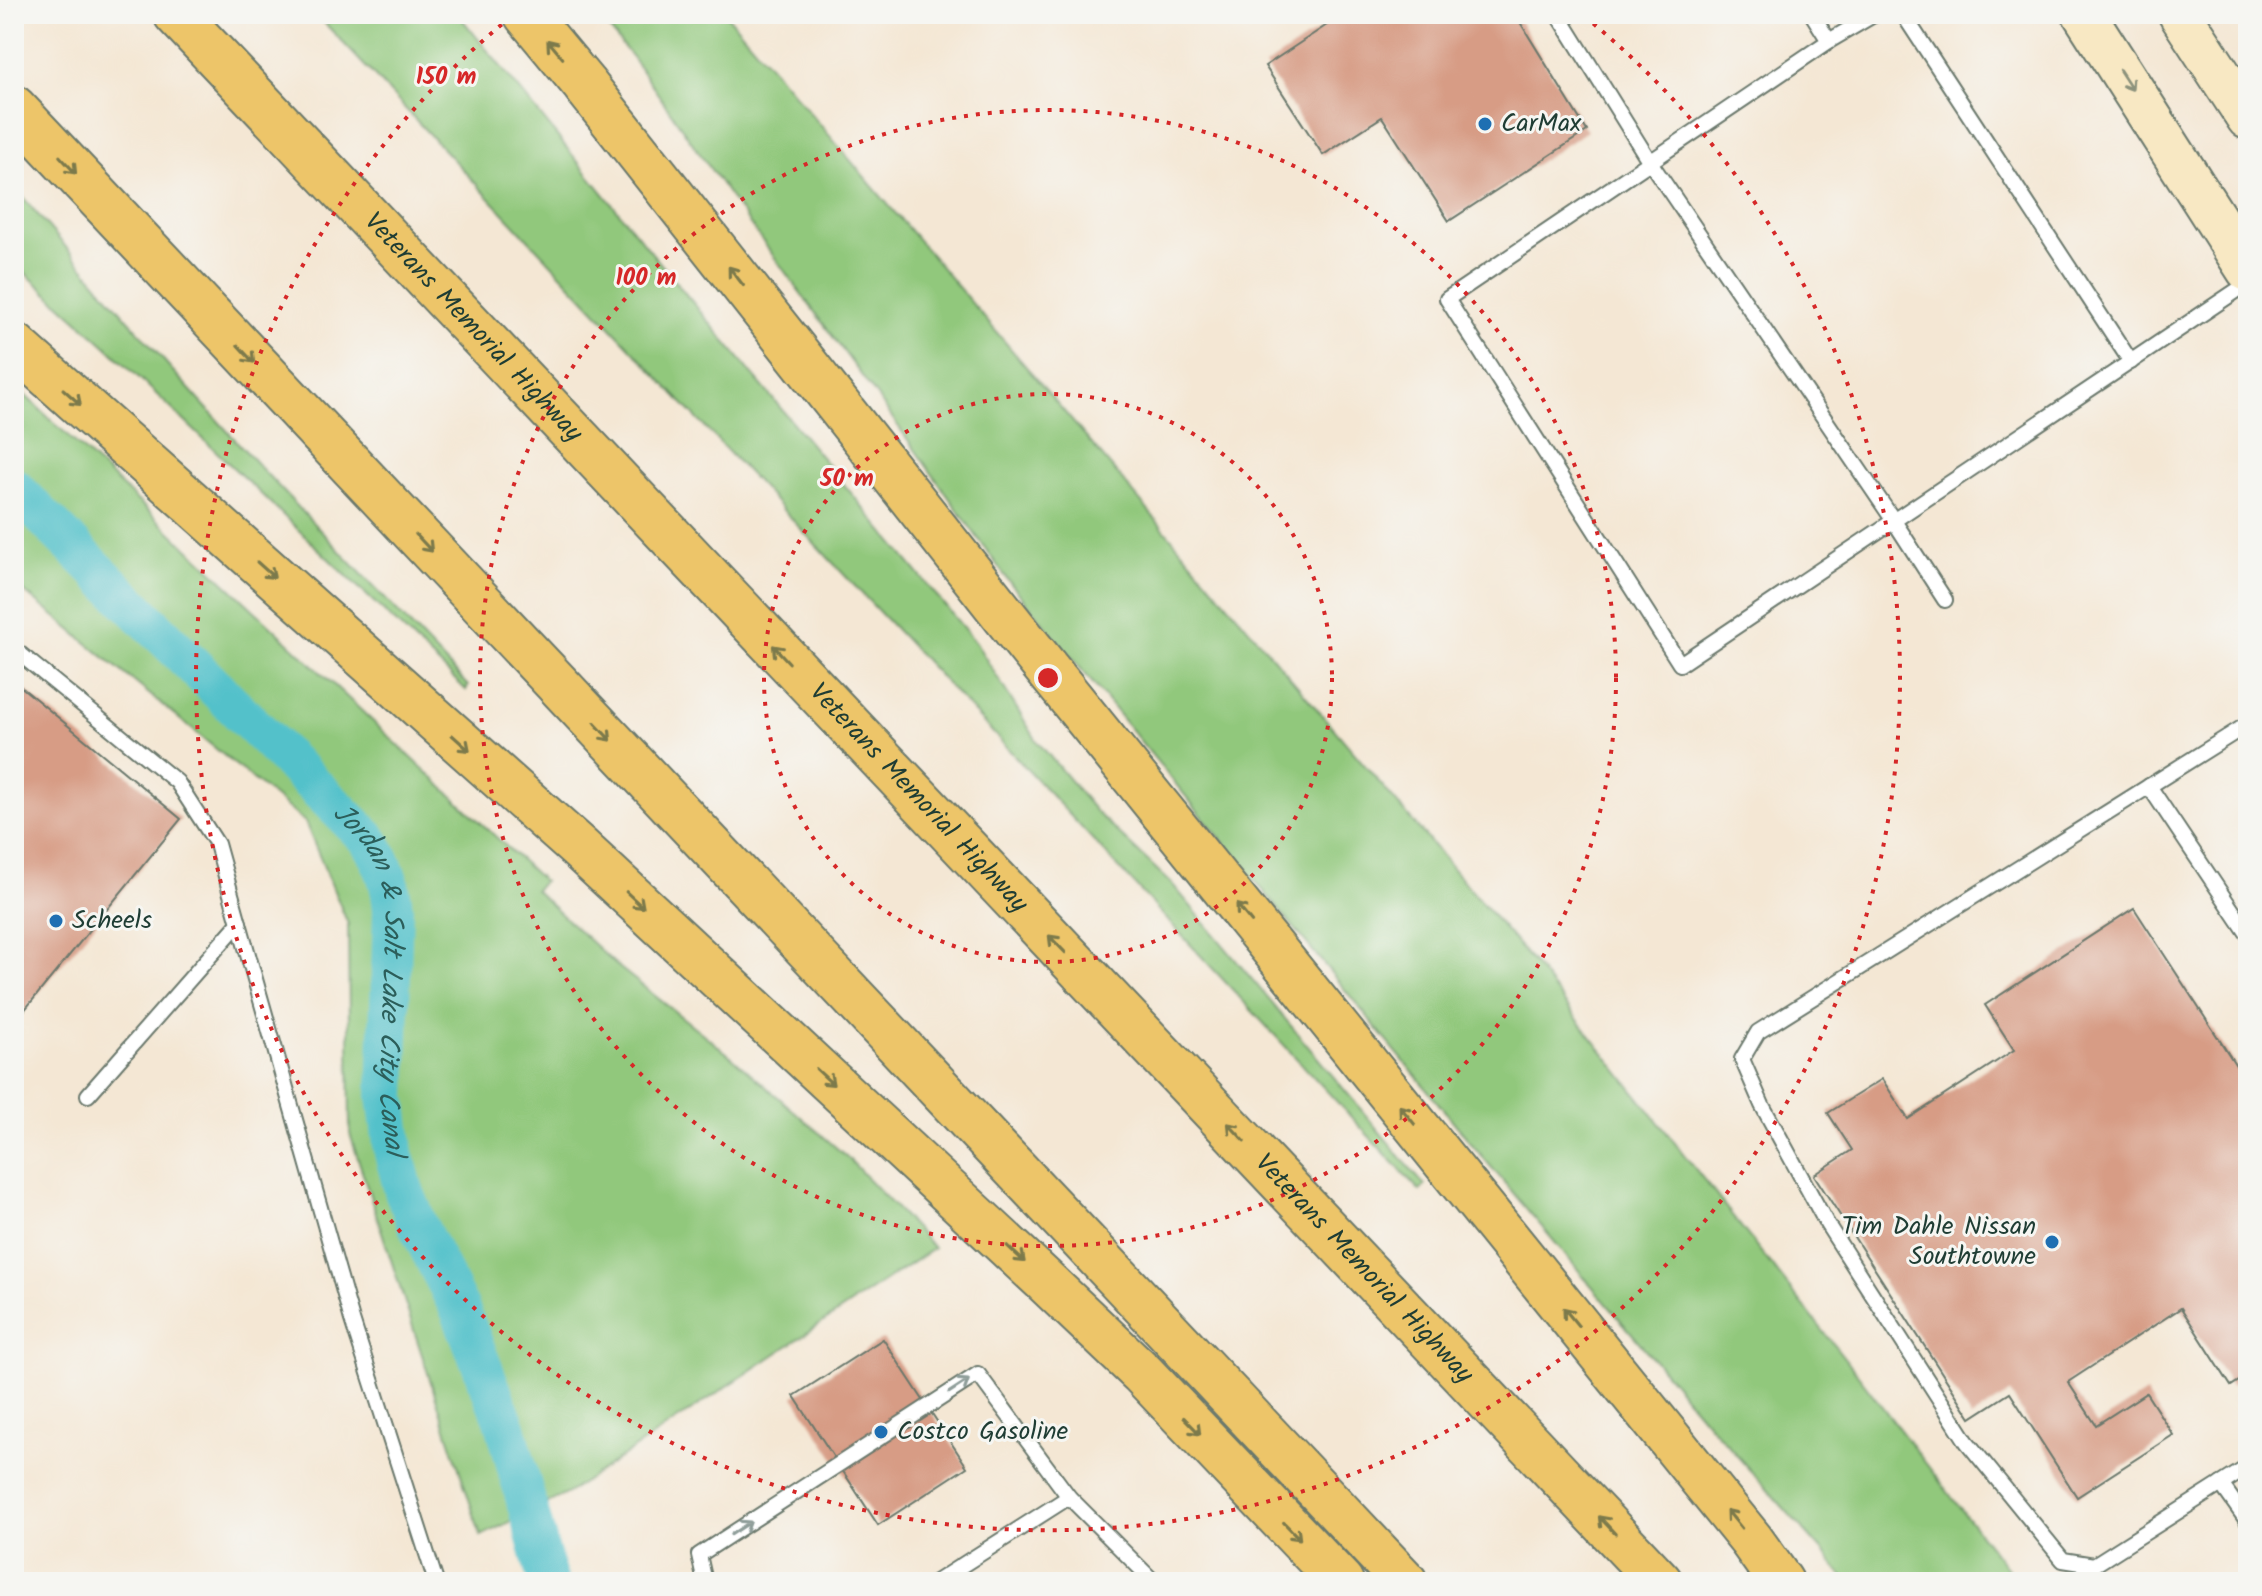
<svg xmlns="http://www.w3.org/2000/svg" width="2262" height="1596" font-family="Kalam,sans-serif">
<rect width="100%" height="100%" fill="#f6f6f2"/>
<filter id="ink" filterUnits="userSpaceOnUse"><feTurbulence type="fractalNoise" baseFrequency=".0125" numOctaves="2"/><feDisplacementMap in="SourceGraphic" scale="16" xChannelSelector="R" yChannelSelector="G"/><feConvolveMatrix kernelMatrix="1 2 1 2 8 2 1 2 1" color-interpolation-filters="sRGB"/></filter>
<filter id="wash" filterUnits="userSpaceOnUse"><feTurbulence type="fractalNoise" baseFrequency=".006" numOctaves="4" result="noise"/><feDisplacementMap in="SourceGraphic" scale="32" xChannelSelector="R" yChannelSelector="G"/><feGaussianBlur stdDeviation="1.8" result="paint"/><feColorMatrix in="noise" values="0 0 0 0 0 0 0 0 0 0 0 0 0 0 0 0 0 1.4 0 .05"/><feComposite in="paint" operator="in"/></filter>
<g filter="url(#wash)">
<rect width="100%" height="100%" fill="#f4e7d4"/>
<g fill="#91c87b" stroke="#588258" stroke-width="2">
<path d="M316,14h142l211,260 307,369 61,98 59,71 77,73 252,301 -5,5 -423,-454z"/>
<path d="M597,14h129l807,949 321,407 163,212h-170l-21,-27 -121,-135 -229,-271 -469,-570 -121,-170 -153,-208 -101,-144z"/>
<path d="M14,187l158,183 89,98 207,218 -2,4 -358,-342 -94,-85z"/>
<path d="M14,385l529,496 -8,9 80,74 117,93 115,100 87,91 -366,245 -87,43 -131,-402 -2,-210 -43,-102 -291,-239z"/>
</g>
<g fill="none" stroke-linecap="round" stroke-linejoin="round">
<path stroke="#53c1ca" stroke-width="40" id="s1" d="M14,488l354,351c16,24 23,44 25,72l-6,185 7,57 10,38 15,37 41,82 46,117 42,155"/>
</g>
<g id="blocks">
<g fill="#d79c85">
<path d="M1325,14h190l72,117 -138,90 -67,-104 -59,38 -58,-89 65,-43z"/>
<path d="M14,681l167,138 -167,204z"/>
<path d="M2134,908l114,176v291l-17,11 -50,-78 -113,74 28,43 50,-32 27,42 -96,62 -67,-104 -39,25 -157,-243 38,-25 -24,-37 54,-34 26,40 106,-69 -29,-45z"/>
<path d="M883,1339l84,128 -89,58 -84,-129z"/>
</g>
</g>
</g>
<g filter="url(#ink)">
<use href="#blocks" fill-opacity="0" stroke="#6a786c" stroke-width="2"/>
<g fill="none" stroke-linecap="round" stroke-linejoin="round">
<g stroke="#6a786c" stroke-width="18">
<g id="lane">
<path d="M1558,14l92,148 244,359 51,79"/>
<path d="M1812,14l17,27 -382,258 233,365 568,-381"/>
<path d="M1903,14l228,348"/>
<path d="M1829,41l46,-27"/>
<path d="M14,649l163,133 40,62 22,79 -151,172"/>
<path d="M2248,724l-490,308 -16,27 20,46 65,119 140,218 96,118 31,5 154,-98"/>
<path d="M2149,786l99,148"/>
<path d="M239,923l113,397 84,262"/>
<path d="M2221,1484l27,38"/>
<path d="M705,1582l-6,-27 279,-181 91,123 85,85"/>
<path d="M936,1582l133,-85"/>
</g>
</g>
<g stroke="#6a786c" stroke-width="46">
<g id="secondary">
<path d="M2084,14l164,256"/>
<path d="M2180,14l68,104"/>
</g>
</g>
<g stroke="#6a786c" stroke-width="48">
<g id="highway">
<path id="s2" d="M176,14l1484,1568"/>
<path d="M526,14l58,70 446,564 721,892 30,42"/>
<path d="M14,108l1391,1474"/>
<path d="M14,345l564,502 465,432 99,94 199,209"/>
</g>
</g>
<use href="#lane" stroke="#fff" stroke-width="14"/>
<use href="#secondary" stroke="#f8e8c3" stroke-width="42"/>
<use href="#highway" stroke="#edc569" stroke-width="44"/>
</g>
<defs><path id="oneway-shaft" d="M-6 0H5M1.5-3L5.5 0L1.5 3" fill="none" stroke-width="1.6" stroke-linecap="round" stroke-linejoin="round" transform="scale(2)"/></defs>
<g stroke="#7c7a4c">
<use href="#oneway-shaft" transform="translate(555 49) rotate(-130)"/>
<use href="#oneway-shaft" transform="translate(68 165) rotate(47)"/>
<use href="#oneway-shaft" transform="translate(736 276) rotate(-128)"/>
<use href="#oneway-shaft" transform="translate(246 354) rotate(47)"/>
<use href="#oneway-shaft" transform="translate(72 397) rotate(42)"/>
<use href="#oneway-shaft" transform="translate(424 543) rotate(47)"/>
<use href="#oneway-shaft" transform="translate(266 570) rotate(42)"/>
<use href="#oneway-shaft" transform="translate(781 654) rotate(-133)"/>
<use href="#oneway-shaft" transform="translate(603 732) rotate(47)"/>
<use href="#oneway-shaft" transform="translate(461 743) rotate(42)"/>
<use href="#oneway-shaft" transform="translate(635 900) rotate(43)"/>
<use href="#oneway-shaft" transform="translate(1244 913) rotate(-129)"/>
<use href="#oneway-shaft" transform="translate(1057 944) rotate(-134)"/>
<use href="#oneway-shaft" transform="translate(825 1077) rotate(43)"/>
<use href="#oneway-shaft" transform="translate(1407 1115) rotate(-129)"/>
<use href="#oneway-shaft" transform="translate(1236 1132) rotate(-133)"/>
<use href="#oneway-shaft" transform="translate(1016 1254) rotate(43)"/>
<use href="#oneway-shaft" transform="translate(1571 1317) rotate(-129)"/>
<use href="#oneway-shaft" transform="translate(1192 1426) rotate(46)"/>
<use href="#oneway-shaft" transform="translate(1734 1519) rotate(-129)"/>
<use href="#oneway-shaft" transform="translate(1607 1525) rotate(-133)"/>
<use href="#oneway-shaft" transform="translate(1292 1531) rotate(46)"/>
</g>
<use stroke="#8c927c" href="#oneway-shaft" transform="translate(2126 80) rotate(57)"/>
<g stroke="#8f9e9a">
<use href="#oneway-shaft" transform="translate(959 1386) rotate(-33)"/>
<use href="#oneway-shaft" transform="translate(741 1528) rotate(-33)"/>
</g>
</g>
<g fill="none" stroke="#d62828" stroke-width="4" stroke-dasharray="4 8">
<circle cx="1048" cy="678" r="284"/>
<circle cx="1048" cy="678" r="568"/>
<path d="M1584 16A852 852 0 1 1 512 16"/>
</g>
<g fill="#1f6fb2" stroke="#f6f6f2" stroke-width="3">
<circle cx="1485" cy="124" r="8"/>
<circle cx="56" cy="921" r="8"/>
<circle cx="2052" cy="1242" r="8"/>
<circle cx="881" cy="1432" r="8"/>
</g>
<g text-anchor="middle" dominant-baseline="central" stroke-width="6" stroke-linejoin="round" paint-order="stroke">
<g font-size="26" fill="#1f3d34" stroke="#f6f6f2" text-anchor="start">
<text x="1501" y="124">CarMax</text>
<text x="72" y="921">Scheels</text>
<text x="2036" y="1227" text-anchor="end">Tim Dahle Nissan<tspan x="2036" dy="30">Southtowne</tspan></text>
<text x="897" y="1432">Costco Gasoline</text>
</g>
<g font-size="26" fill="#1f3d34" stroke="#f6f6f2">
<text stroke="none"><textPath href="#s2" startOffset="432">Veterans Memorial Highway</textPath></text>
<text stroke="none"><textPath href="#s2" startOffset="1080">Veterans Memorial Highway</textPath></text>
<text stroke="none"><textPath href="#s2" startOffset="1728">Veterans Memorial Highway</textPath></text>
</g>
<g font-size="28" font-style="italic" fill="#2c5e5a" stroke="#f6f6f2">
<text stroke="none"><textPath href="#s1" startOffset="638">Jordan &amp; Salt Lake City Canal</textPath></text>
</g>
</g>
<circle cx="1048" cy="678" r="12" fill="#d62828" stroke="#f6f6f2" stroke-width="4"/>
<g font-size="24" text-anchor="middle" font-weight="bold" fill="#d62828" stroke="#f6f6f2" stroke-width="6" stroke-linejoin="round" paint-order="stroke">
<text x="446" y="84">150 m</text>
<text x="646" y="285">100 m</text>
<text x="847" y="486">50 m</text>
</g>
<rect width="2262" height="1596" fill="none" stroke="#f6f6f2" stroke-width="48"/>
</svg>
